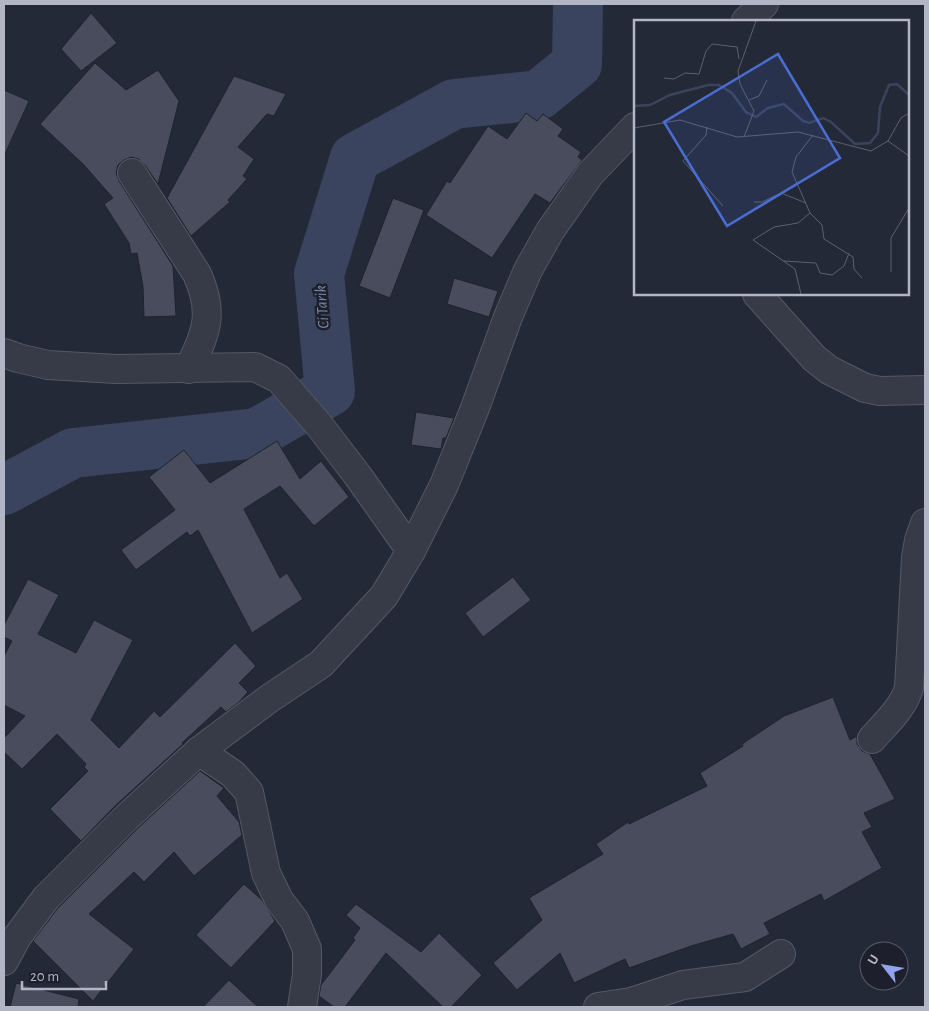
<svg xmlns="http://www.w3.org/2000/svg" width="929" height="1011" font-family="'Alegreya Sans',sans-serif">
<rect width="100%" height="100%" fill="#242937"/>
<g fill="none" stroke-linecap="round" stroke-linejoin="round">
<path stroke="#3b445e" stroke-width="50" d="M4,490l69,-37 184,-20 73,-42 -11,-117 36,-116 99,-54 85,-9 38,-31 1,-60"/>
</g>
<g fill="#484c5d" stroke="#1f222e">
<path d="M91,13l26,30 -36,28 -20,-22z"/>
<path d="M95,63l31,27 32,-20 21,31 -21,83 -13,-19 -6,-6 -8,-2 -7,3 -6,5 -2,8 3,8 54,85 3,50 -32,1 -1,-30 -6,-34 -6,1 -2,-11 -25,-39 9,-6 -30,-34 -43,-40z"/>
<path d="M234,76l52,18 -12,22 -7,-2 -29,33 16,12 -11,17 4,3 -19,21 2,2 -39,34 -24,-38z"/>
<path d="M4,90l25,11 -25,55z"/>
<path d="M526,113l11,8 6,-7 20,15 -5,7 23,16 -3,5 4,3 -32,43 -15,-9 -43,64 -66,-43 21,-34 3,2 38,-57 19,13z"/>
<path d="M393,198l31,12 -34,88 -31,-12z"/>
<path d="M454,278l44,13 -9,26 -42,-13z"/>
<path d="M416,412l38,6 -8,20h-3l-2,11 -30,-4z"/>
<path d="M277,441l23,38 21,-18 28,36 -35,29 -34,-40 -36,23 36,69 7,-5 16,26 -51,34 -54,-103 -8,6 -3,-4 -51,38 -15,-20 54,-40 -26,-33 35,-27 26,33z"/>
<path d="M513,577l18,23 -48,37 -18,-24z"/>
<path d="M28,579l31,16 -21,39 38,19 18,-33 39,20 -42,80 28,28 35,-37 6,6 75,-74 21,23 -17,17 9,9 -9,10 -13,10 -5,-5 -39,36 1,1 -67,61 -35,36 -31,-32 38,-38 -4,-4 2,-3 -29,-30 -35,35 -18,-17v-14l21,-22 -21,-11v-49l8,-15 -8,-4v-12z"/>
<path d="M833,697l17,43 7,-4v8l5,7 8,3 25,45 -31,14 8,14 -10,5 20,36 -58,33 -3,-7 -57,29 6,11 -29,15 -8,-15 -42,12 -62,22 -4,-9 -51,24 -14,-30 -43,37 -24,-27 49,-43 -13,-22 74,-44 -7,-10 32,-22 1,2 78,-38 -7,-13 43,-27 -1,-2 42,-28z"/>
<path d="M200,771l24,17 -7,8 22,26 3,13 -48,41 -20,-24 -30,30 -10,-10 -45,42 45,35 -41,52 -60,-60 25,-33 80,-80z"/>
<path d="M244,884l18,16 13,21 -44,47 -35,-33z"/>
<path d="M356,904l65,48 18,-19 43,42 -31,32h-8l-57,-54 -41,54h-11l-15,-11 2,-11 34,-45 -2,-2 7,-10 -14,-13z"/>
<path d="M229,980l29,27h-55z"/>
<path d="M16,983l63,16 -1,8h-68z"/>
</g>
<g fill="none" stroke-linecap="round" stroke-linejoin="round">
<g stroke="#555965" stroke-width="30">
<g id="minor">
<path d="M132,173l65,101c18,40 9,58 -8,95"/>
<path d="M757,294l57,64 15,12 36,18 15,3 45,-1"/>
<path d="M872,739c14,-16 31,-31 37,-51l7,-131 3,-17 6,-17"/>
<path d="M199,751l34,23 16,18 17,81 13,27 16,21 12,28v25l-5,33"/>
<path d="M598,1007l33,-5 52,-17 62,-8 36,-23"/>
</g>
</g>
<g stroke="#555965" stroke-width="30">
<g id="tertiary">
<path d="M746,21l18,-17"/>
<path d="M4,353l14,5 30,7 68,4 139,-2 24,12 40,46 39,51 53,75"/>
<path d="M4,961l13,-24 29,-39 81,-81 72,-66 71,-53 51,-34 63,-68 27,-45 33,-66 31,-77 33,-91 20,-47 22,-39 40,-57 45,-47"/>
</g>
</g>
<use href="#minor" stroke="#373b48" stroke-width="28"/>
<use href="#tertiary" stroke="#373b48" stroke-width="28"/>
</g>
<g text-anchor="middle" dominant-baseline="central" stroke-width="5" stroke-linejoin="round" paint-order="stroke">
<g font-size="16" font-style="italic" fill="#7d88a9" stroke="#1d202c">
<text transform="translate(322 307) rotate(-95)">Ci Tarik</text>
</g>
</g>
<g transform="translate(634 20)">
<rect width="275" height="275" fill="#242937"/>
<path fill="none" stroke="#3b445e" stroke-width="2.5" d="M0,86l16,-1 20,-10 38,-10h11l13,8 14,19 10,5 12,-9 16,-4 19,17 6,2 14,-5 8,4 24,22 15,-1 8,-10 2,-26 9,-22 8,-1 12,11"/>
<path fill="none" stroke="#5d616f" stroke-width="1" d="M30,58l10,1 11,-6 14,1 7,-23 6,-7 25,3 2,12M115,80l10,-4 8,-16M73,107l-1,8 -23,26 40,45M0,108l46,-8 57,17 61,-5 73,19 17,-10 13,-23 8,-5M110,117l10,-26 -14,-27 -2,-13 18,-50M254,121l21,15M120,182h8l19,-9 25,10M176,193l12,12 2,14 29,18 1,12 8,9M150,241l32,2 4,10 12,2 12,-9 5,-13M257,252v-34l18,-30M167,274l-6,-25 -42,-29 21,-13 24,-4 12,-10 -18,-41 4,-15 17,-22"/>
<path fill="#4a6dd2" fill-opacity="0.15" stroke="#4a6dd2" stroke-width="2.5" d="M144,34l62,104 -113,68 -63,-104z"/>
<rect width="275" height="275" fill="none" stroke="#b2b6c4" stroke-width="2.5"/>
</g>
<rect width="929" height="1011" fill="none" stroke="#b2b6c4" stroke-width="10"/>
<g transform="translate(884 966) rotate(301)"><circle r="24" fill="#1d202c" stroke="#595c69"/>
<path d="M0-4L9 19L0 12L-9 19Z" fill="#90a3eb"/>
<text y="-8" font-size="14" font-weight="bold" text-anchor="middle" fill="#b2b6c4">U</text>
</g>
<path d="M22 981v8h84v-8" fill="none" stroke="#b2b6c4" stroke-width="2.5"/>
<text x="30" y="981" font-size="15" fill="#b2b6c4" stroke="#1d202c" stroke-width="4" paint-order="stroke">20 m</text>
</svg>
